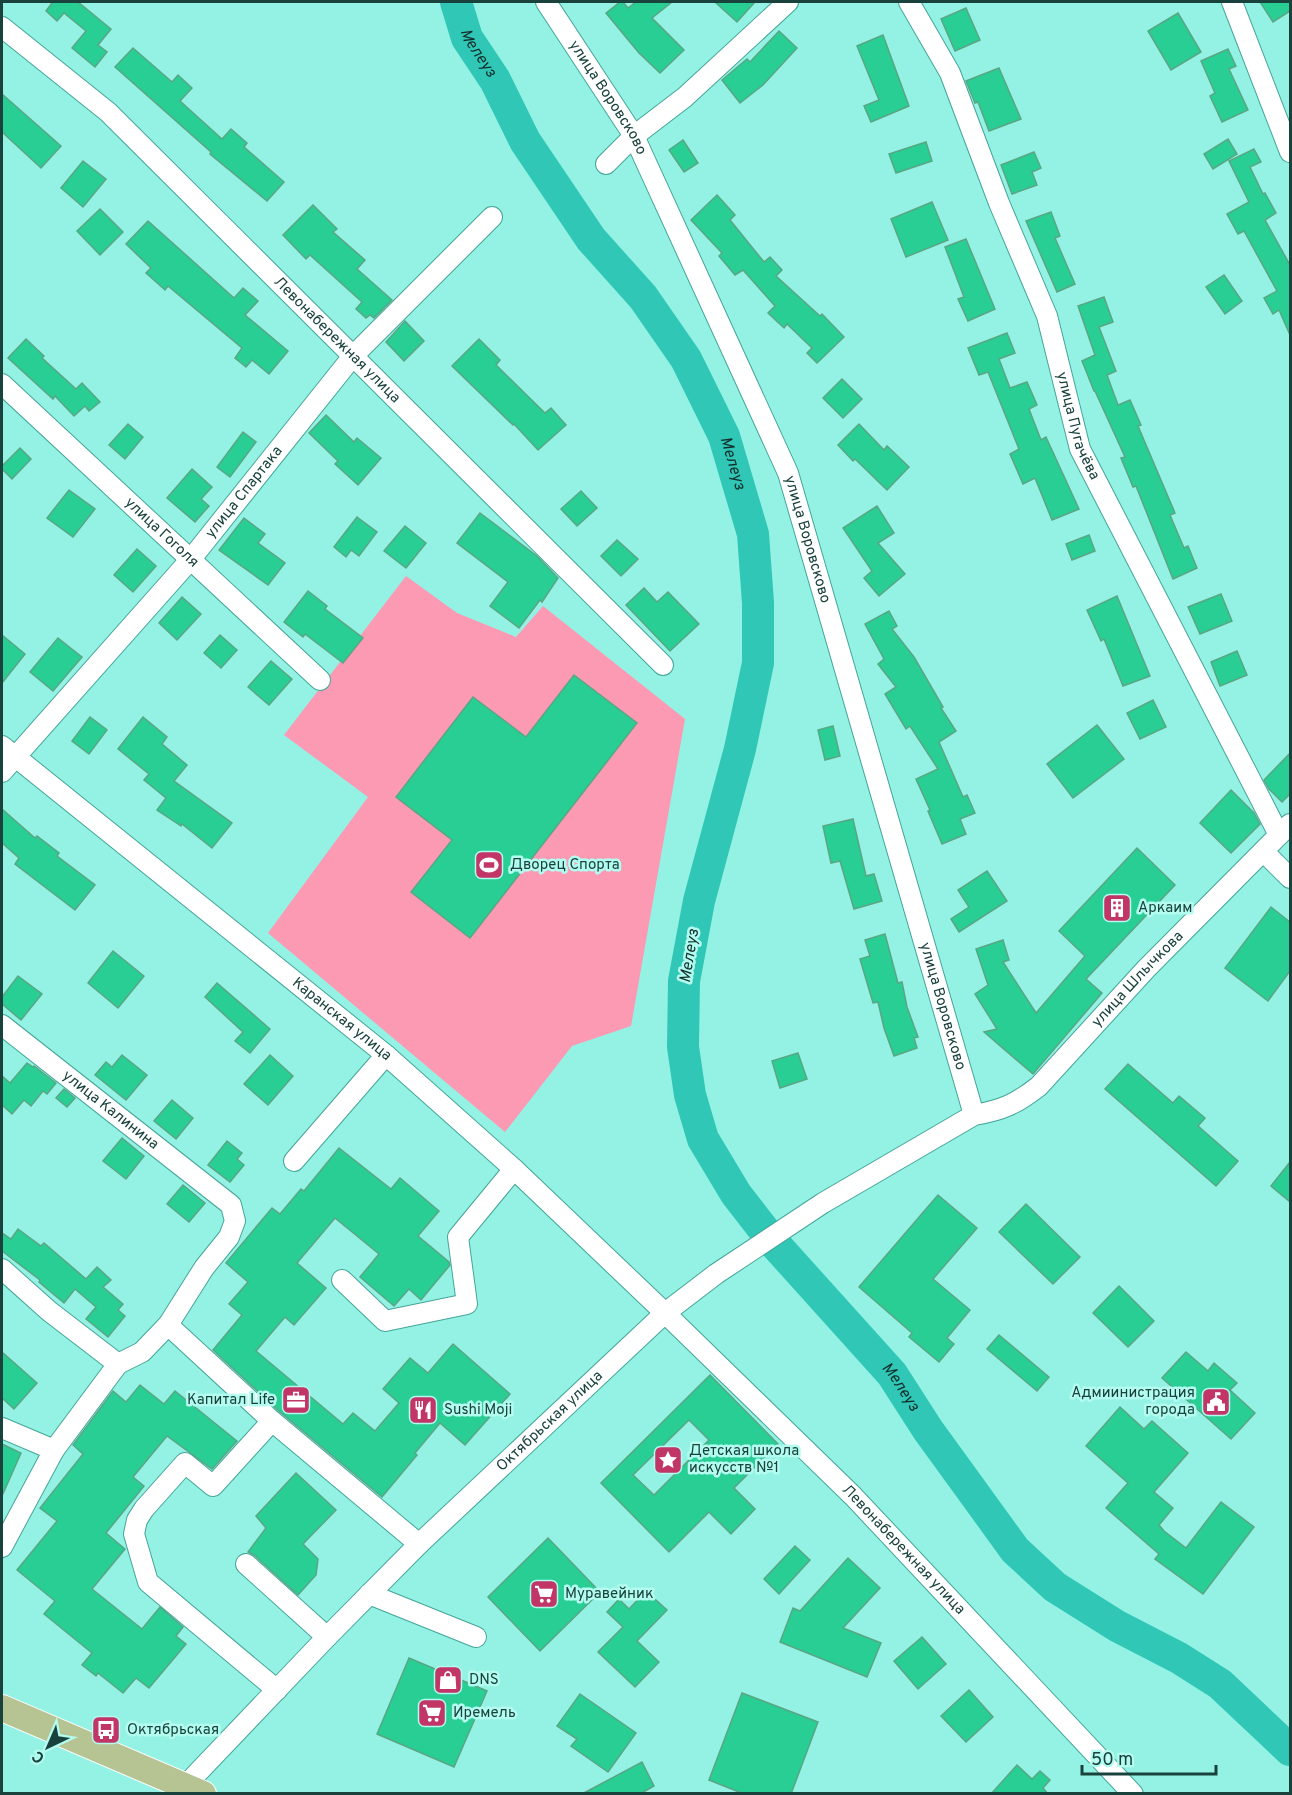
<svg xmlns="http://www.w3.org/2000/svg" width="1292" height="1795" font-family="Overpass,sans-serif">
<rect width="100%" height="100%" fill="#94f2e4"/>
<path fill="#fc99b3" d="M406,576l51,37 59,24 27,-31 142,113 -54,307 -59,20 -67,86 -237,-199 100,-136 -84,-62z"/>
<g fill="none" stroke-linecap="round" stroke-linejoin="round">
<path stroke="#31c7b6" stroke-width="32" id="s1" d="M456,2l11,36 28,42 30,61 66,98 52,58 43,62 38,77 29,98 5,69v60l-18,86 -41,152 -15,80 -1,66 7,48 13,44 33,55 38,49 118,131 36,56 87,120 40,37 62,39 62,32 41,26 70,66"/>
</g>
<g fill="#29ce95" stroke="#59a684" stroke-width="1.5" fill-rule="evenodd">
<path d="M50,2h28l33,27 -13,16 9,7 -12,15 -23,-19 14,-17 -22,-18 -7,8 -11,-10 6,-8z"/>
<path d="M620,2h3l5,6 8,-6h36l-20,16 32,32 -24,23 -21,-20 -33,-40z"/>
<path d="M715,2h40l-18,20z"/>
<path d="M1260,2h30v9l-17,11z"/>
<path d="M966,8l14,32 -25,11 -14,-32z"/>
<path d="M1178,13l23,39 -30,18 -23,-39z"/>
<path d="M779,31l18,17 -34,37 -23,18 -18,-23 25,-21 3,3z"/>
<path d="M883,35l26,71 -38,16 -7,-16 15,-6 -22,-54z"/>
<path d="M133,48l39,34 6,-7 14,13 -12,13 42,38 9,-10 16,14 -3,4 40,35 -17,19 -57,-47 1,-2 -96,-85z"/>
<path d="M1228,49l8,17 -7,3 19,41 -26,12 -12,-26 5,-3 -14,-32z"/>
<path d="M999,68l22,51 -32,12 -11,-29 -3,1 -9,-22z"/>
<path d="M2,94l59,52 -20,22 -39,-36z"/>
<path d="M1228,139l9,15 -24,15 -9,-15z"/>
<path d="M683,140l15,23 -14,9 -15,-22z"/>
<path d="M926,142l6,19 -36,12 -7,-19z"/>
<path d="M1254,149l7,13 -11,5 13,27 2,-1 11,20 -11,7 25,45v70l-11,-25 -6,4 -9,-16 13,-7 -33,-60 -6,3 -11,-20 22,-12 -20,-41z"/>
<path d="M1034,152l7,16 -9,4 5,13 -25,9 -11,-29z"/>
<path d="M83,161l23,18 -23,28 -22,-19z"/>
<path d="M717,195l18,20 -5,5 34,42 6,-5 12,13 -6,6 44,40 2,-2 22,23 -27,26 -10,-10 5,-5 -25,-24 -3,4 -16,-15 7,-7 -32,-36 -8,5 -16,-19 3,-3 -31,-33z"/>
<path d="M932,202l16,38 -42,17 -15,-38z"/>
<path d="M313,205l24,24 -4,3 32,28 -8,9 35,31 -18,18 -4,-3 -4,3 -10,-9 6,-7 -52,-47 -4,4 -23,-24z"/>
<path d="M100,209l23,23 -23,23 -23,-24z"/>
<path d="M1051,212l9,24 -5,2 20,46 -18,8 -31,-71z"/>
<path d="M148,221l86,77 9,-10 15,13 -13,14 43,36 -19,23 -17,-14 -6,7 -11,-9 7,-10 -74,-62 -3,4 -19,-17 5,-5 -25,-24z"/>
<path d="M966,239l29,70 -27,12 -10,-22 6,-2 -19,-50z"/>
<path d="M1224,275l18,26 -17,13 -19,-27z"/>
<path d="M1104,297l9,25 -14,5 17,44 -9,4 11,30 12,-5 11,25 -3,1 37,87 -5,2 14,33 4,-2 9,22 -24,11 -37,-93 -3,1 -12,-29 4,-1 -30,-66h-1l-12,-30 13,-6 -17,-49z"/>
<path d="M405,321l19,20 -20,20 -18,-19z"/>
<path d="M1007,333l8,20 -16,6 11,29 17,-6 10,23 -8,4 12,31 5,-3 33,72 -27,11 -17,-42 -12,6 -13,-30 9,-5 -31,-77 -9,3 -11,-27z"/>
<path d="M26,339l18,17 -2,2 34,31 6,-6 18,19 -11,9 -4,-5 -11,10 -19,-20 -2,3 -45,-41z"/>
<path d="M479,339l21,21 -4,5 49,48 6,-5 15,17 -28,25 -24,-26 -1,1 -61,-59z"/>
<path d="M842,379l20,20 -19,19 -20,-20z"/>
<path d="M326,415l28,27 3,-4 24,20 -23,27 -23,-21 3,-3 -29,-28z"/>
<path d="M128,424l15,13 -18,22 -16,-14z"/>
<path d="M859,424l25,26 3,-4 22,21 -22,23 -32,-31 -2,2 -15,-16z"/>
<path d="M243,432l13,10 -26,35 -13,-10z"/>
<path d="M20,448l11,11 -19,20 -10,-10v-3z"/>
<path d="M192,469l20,18 -11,12 8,7 -14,16 -28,-24z"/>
<path d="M69,490l26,19 -22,28 -26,-19z"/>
<path d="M581,491l16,17 -20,18 -16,-17z"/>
<path d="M877,506l17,27 -16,10 27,31 -26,22 -15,-18 8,-7 -29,-43z"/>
<path d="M480,513l57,43 21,22 -16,24 -2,-2 -21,28 -29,-22 18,-24 -51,-39z"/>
<path d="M357,517l20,15 -18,24 -8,-6 -5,7 -12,-10z"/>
<path d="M244,518l21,16 -7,9 27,20 -17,22 -49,-35z"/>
<path d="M405,526l21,17 -20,25 -22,-17z"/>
<path d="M1089,535l6,16 -23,9 -6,-16z"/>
<path d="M617,540l21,19 -17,17 -20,-20z"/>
<path d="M137,549l19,17 -23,26 -19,-17z"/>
<path d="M644,588l13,14 11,-10 31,32 -29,27 -44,-46z"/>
<path d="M308,591l19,15 -2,3 38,29 -20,25 -38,-29 -2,3 -19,-15z"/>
<path d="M1221,594l11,27 -32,13 -12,-27z"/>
<path d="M1117,596l33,80 -27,10 -19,-47 -3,2 -14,-31z"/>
<path d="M182,597l19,17 -24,26 -18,-17z"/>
<path d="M889,611l8,15 -5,3 22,28 29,50 -2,1 15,23 -17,11 24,55 4,-2 8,18 -15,6 6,15 -24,10 -14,-33 2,-1 -14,-31 22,-10 -28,-43 -4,3 -21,-35 11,-7 -18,-23 6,-5 -19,-35z"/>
<path d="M2,635l23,19 -23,29z"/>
<path d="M220,635l17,15 -16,18 -17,-15z"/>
<path d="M58,638l24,19 -29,34 -23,-19z"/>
<path d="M1237,651l10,24 -27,11 -9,-24z"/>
<path d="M271,661l21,18 -23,26 -21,-18z"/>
<path d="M574,675l63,48 -167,215 -59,-46 41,-52 -56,-43 77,-100 53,40z"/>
<path d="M1153,700l13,27 -26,12 -13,-26z"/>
<path d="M90,717l17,13 -18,24 -17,-13z"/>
<path d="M143,717l24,20 -5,7 25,21 -13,16 58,42 -20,25 -30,-24 -1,2 -24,-16 9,-12 -22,-18 5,-6 -31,-25z"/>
<path d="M1097,725l27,34 -51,39 -26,-34z"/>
<path d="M833,726l7,30 -15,4 -7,-30z"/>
<path d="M1290,753v41l-8,8 -13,-13 -5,-9z"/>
<path d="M1231,790l23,23 6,11 -29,29 -31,-30z"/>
<path d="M2,809l33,29 2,-2 22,17 -2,3 38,29 -20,25 -60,-46 4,-6 -17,-15z"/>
<path d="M853,819l13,57 8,-2 8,27 -28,8 -14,-48 -9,2 -8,-37z"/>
<path d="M1137,848l38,37 -89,94 16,14 -69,81 -49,-42 13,-3 -22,-35 13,-9 -12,-36 27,-9 6,20 -6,2 33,51 49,-57 -26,-25z"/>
<path d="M987,871l20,30 -48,31 -8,-13 18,-12 -11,-17z"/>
<path d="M1271,907l19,15v49l-22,30 -43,-33z"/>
<path d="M885,934l13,49 4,-1 5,25 11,30 -4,1 3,10 -23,8 -10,-28 -6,-26 -5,1 -13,-44 10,-3 -5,-16z"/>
<path d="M113,951l31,25 -26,32 -30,-25z"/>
<path d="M18,976l24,18 -21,26 -19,-16v-7z"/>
<path d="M217,983l53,46 -20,24 -15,-12 8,-9 -38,-35z"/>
<path d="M798,1053l9,26 -27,9 -8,-27z"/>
<path d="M122,1055l25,20 -21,25 -31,-25 11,-13 6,5z"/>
<path d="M270,1055l23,21 -25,29 -24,-21z"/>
<path d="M27,1063l6,4 1,-1 22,17 -9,11 -4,-3 -12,15 -7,-6 -12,14 -10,-9v-29l8,7z"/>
<path d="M1128,1064l45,39 6,-7 26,22 -7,8 40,35 -22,25 -111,-97z"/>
<path d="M64,1089l11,9 -8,9 -11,-9z"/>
<path d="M172,1100l21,18 -17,21 -22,-18z"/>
<path d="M122,1138l22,18 -18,23 -23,-18z"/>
<path d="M227,1141l15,12 -5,6 7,6 -14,17 -22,-17z"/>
<path d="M339,1148l52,41 9,-11 39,33 -21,25 31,26 1,3 -29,35 -12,-11 -15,17 -34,-29 19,-23 -44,-36 -38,45 29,25 -32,37 -9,-8 -29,34 87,73 10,-11 22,18 24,-28 -16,-14 27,-31 18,15 25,-29 57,50 -45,51 -25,-22 -25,30 2,2 -35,42 -102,-85 -67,-62 29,-35 -13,-11 19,-22 -22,-19 46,-55 8,6 21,-25 3,2z"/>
<path d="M1290,1162v40l-19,-16z"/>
<path d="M183,1185l22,18 -16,19 -22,-18z"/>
<path d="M938,1195l39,33 -44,51 37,31 -23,28 7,6 -15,18 -30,-25 3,-4 -53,-46z"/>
<path d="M1026,1204l54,53 -27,27 -54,-52z"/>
<path d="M18,1229l23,17 3,-3 42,36 11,-12 14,13 -8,7 20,17 -5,6 7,6 -17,21 -22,-18 10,-12 -21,-18 -11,14 -25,-21 1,-2 -38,-29v-18l9,6z"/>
<path d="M1119,1286l35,35 -26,26 -35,-34z"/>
<path d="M999,1335l50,42 -12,14 -50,-42z"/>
<path d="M2,1352l35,31 -23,26 -12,-11z"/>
<path d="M1186,1352l22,19 6,-8 23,20 -7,7 25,23 -24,26 -69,-61z"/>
<path d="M710,1375l68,69 -44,44 21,21 -24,25 -22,-22 -40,40 -68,-69zM689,1420l20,20 -55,55 -21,-20z"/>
<path d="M140,1385l24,19 11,-13 62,50 -25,28 -45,-33 -34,41 11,9 -38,47 19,16 -33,40 50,40 18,-22 23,20 -7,9 10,8 -37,44 -13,-10 -13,15 -25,-20 -2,3 -14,-11 10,-12 -48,-39 11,-13 -38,-31 40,-49 -17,-13 43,-54 -10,-9 40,-54 13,11z"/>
<path d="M1120,1407l24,22 8,-8 36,32 -34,39 19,16 -14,17 5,6 22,17 35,-46 33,25 -51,67 -48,-35 4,-5 -53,-46 22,-25 -42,-37z"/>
<path d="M2,1444l19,9 -19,43z"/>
<path d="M296,1473l40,37 -33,34 15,15 -2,16 -18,20 -44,-40 -6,-3 18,-24 -10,-12z"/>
<path d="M548,1538l52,54 -60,59 -52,-54z"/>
<path d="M795,1546l15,14 -31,34 -15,-15z"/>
<path d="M848,1558l32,30 -37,40 38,15 -14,34 -87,-35 13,-34 7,3z"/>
<path d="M646,1591l21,19 -30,31 22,21 -24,25 -37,-35 25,-25 -16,-15 12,-13 10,10z"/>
<path d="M922,1637l24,27 -28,25 -24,-28z"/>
<path d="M409,1658l78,33 -33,76 -77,-33z"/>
<path d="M969,1690l24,27 -27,25 -25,-26z"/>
<path d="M742,1693l76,29 -27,72h-47l-35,-14z"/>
<path d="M580,1694l56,39 -28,39 -37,-26 6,-7 -20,-13z"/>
<path d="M642,1762l12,24 -14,8h-58z"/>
<path d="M1017,1765l15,14 8,-8 10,9 -7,8 5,6h-57z"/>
</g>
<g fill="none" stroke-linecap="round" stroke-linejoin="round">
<g stroke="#44a598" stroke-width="22">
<g id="minor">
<path id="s2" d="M546,2l88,134 154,337 186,642"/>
<path id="s3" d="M909,2l41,71 49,130 48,113 33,133 199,386"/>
<path d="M1232,2l58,150"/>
<path id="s4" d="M2,27l106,85 555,553"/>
<path d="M606,164l28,-28 51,-39 103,-95"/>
<path id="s5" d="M2,384l318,296"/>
<path id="s6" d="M2,746l384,309 128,114 151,144 188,183 280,298"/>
<path id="s7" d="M2,772l189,-213 162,-203 139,-139"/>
<path d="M1264,852l26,26"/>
<path id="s8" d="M2,1025l229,180 4,16 -6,16 -25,31 -36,57"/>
<path d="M294,1161l92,-106"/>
<path d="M2,1269l47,42 69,53 24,-12 26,-27 104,96 147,123"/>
<path d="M342,1280l43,41 82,-17 -9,-67 56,-68"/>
<path d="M272,1421l-59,65 -28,-23 -41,46 -7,11 -3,14 14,48 129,108"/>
<path d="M2,1428l52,22 -52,97"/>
<path d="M54,1450l64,-86"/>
<path d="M246,1564l81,73"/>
<path d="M369,1594l107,43"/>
<path id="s9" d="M181,1794l3,-7 143,-150 92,-93 246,-231 51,-39 107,-71 151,-88c29,-5 42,-11 65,-29l107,-117 144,-145"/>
</g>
</g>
<g stroke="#fff" stroke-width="28">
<path id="major" d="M2,1708l201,86"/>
</g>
<use href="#minor" stroke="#fff" stroke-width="20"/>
<use href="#major" stroke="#b6c494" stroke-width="26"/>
</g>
<defs>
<g id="stadium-square" transform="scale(1.5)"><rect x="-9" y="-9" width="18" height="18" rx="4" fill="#c13567" stroke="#b3fcf0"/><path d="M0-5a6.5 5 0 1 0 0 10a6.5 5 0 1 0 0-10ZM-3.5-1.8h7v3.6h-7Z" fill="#fff"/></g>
<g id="building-square" transform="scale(1.5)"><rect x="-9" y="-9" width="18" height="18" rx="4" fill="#c13567" stroke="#b3fcf0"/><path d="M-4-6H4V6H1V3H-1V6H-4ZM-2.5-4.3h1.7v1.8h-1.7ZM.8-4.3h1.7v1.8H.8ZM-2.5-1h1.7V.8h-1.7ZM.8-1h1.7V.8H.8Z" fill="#fff"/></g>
<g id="office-square" transform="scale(1.5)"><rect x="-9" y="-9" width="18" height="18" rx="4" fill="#c13567" stroke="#b3fcf0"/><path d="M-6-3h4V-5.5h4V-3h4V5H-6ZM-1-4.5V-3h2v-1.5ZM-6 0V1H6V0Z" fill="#fff"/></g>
<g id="civic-square" transform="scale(1.5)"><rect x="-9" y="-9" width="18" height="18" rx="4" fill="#c13567" stroke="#b3fcf0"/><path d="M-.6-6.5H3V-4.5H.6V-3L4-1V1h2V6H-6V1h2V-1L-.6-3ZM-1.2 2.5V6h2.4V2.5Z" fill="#fff"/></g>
<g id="restaurant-square" transform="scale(1.5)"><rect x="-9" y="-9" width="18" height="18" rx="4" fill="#c13567" stroke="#b3fcf0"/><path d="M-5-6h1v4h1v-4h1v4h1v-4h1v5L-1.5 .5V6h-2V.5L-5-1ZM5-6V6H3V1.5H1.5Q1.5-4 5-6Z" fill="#fff"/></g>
<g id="sight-square" transform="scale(1.5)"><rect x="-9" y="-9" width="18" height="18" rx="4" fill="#c13567" stroke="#b3fcf0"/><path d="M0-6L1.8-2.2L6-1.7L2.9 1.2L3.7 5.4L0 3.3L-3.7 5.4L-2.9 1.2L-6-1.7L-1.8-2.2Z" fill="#fff"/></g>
<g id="supermarket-square" transform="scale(1.5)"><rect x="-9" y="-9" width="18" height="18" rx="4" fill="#c13567" stroke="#b3fcf0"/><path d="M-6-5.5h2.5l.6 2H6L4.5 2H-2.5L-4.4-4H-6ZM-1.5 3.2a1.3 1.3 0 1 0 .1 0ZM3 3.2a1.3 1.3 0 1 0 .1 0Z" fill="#fff"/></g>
<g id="shop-square" transform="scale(1.5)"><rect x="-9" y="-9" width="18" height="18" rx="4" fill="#c13567" stroke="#b3fcf0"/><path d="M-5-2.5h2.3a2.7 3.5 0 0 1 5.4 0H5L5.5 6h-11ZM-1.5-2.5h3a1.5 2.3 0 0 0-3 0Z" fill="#fff"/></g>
<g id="bus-square" transform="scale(1.5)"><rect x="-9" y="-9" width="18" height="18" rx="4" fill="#c13567" stroke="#b3fcf0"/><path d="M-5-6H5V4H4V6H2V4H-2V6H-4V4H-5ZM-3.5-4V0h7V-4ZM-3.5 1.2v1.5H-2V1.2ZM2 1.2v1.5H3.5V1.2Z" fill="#fff"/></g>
</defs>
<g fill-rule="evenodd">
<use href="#stadium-square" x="489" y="865"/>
<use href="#building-square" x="1117" y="908"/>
<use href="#office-square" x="296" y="1400"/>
<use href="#civic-square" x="1216" y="1402"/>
<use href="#restaurant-square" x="423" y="1410"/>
<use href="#sight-square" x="668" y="1460"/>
<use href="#supermarket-square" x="544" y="1594"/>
<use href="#shop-square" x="448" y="1680"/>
<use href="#supermarket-square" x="432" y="1713"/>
<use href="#bus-square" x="106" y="1730"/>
</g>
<g text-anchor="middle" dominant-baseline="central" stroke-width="5" stroke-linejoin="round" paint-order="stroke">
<g font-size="15" fill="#1a423d" stroke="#b3fcf0">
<text stroke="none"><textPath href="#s2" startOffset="114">улица Воровсково</textPath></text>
<text stroke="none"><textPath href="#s4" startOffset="459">Левонабережная улица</textPath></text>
<text stroke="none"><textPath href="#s3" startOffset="458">улица Пугачёва</textPath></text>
<text stroke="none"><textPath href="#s7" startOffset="370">улица Спартака</textPath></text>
<text stroke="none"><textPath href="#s5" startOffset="218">улица Гоголя</textPath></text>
<text stroke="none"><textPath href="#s2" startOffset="600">улица Воровсково</textPath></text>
<text stroke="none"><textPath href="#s9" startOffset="1268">улица Шлычкова</textPath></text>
<text stroke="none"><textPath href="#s2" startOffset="1086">улица Воровсково</textPath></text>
<text stroke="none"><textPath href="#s6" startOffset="436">Каранская улица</textPath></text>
<text stroke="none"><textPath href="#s8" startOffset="138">улица Калинина</textPath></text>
<text stroke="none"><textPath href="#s9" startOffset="525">Октябрьская улица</textPath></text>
<text stroke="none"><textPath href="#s6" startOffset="1209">Левонабережная улица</textPath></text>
</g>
<g font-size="15" fill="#1a423d" stroke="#b3fcf0" text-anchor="start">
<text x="510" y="865">Дворец Спорта</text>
<text x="1138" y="908">Аркаим</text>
<text x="1195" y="1393" text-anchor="end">Адмиинистрация<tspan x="1195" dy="17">города</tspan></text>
<text x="275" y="1400" text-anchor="end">Капитал Life</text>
<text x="444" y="1410">Sushi Moji</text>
<text x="689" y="1451">Детская школа<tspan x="689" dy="17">искусств №1</tspan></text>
<text x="565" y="1594">Муравейник</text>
<text x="469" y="1680">DNS</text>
<text x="453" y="1713">Иремель</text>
<text x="127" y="1730">Октябрьская</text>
</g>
<g font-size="16" font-style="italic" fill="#112f2b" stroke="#b3fcf0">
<text stroke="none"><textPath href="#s1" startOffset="56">Мелеуз</textPath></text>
<text stroke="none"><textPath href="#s1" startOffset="542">Мелеуз</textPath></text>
<text transform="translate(690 956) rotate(-81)">Мелеуз</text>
<text stroke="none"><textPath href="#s1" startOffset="1550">Мелеуз</textPath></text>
</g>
</g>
<rect width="1292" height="1795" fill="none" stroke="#1a423d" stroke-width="6"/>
<g transform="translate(48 1747) rotate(224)" stroke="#b3fcf0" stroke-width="4.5" paint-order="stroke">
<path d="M0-4.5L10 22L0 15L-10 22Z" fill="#1a423d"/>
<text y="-9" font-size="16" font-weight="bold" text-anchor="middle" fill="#1a423d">С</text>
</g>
<path d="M1082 1765v9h134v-9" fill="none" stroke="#1a423d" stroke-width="3"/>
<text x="1091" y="1765" font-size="18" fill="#1a423d" stroke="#b3fcf0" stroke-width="4.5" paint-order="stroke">50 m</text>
</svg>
